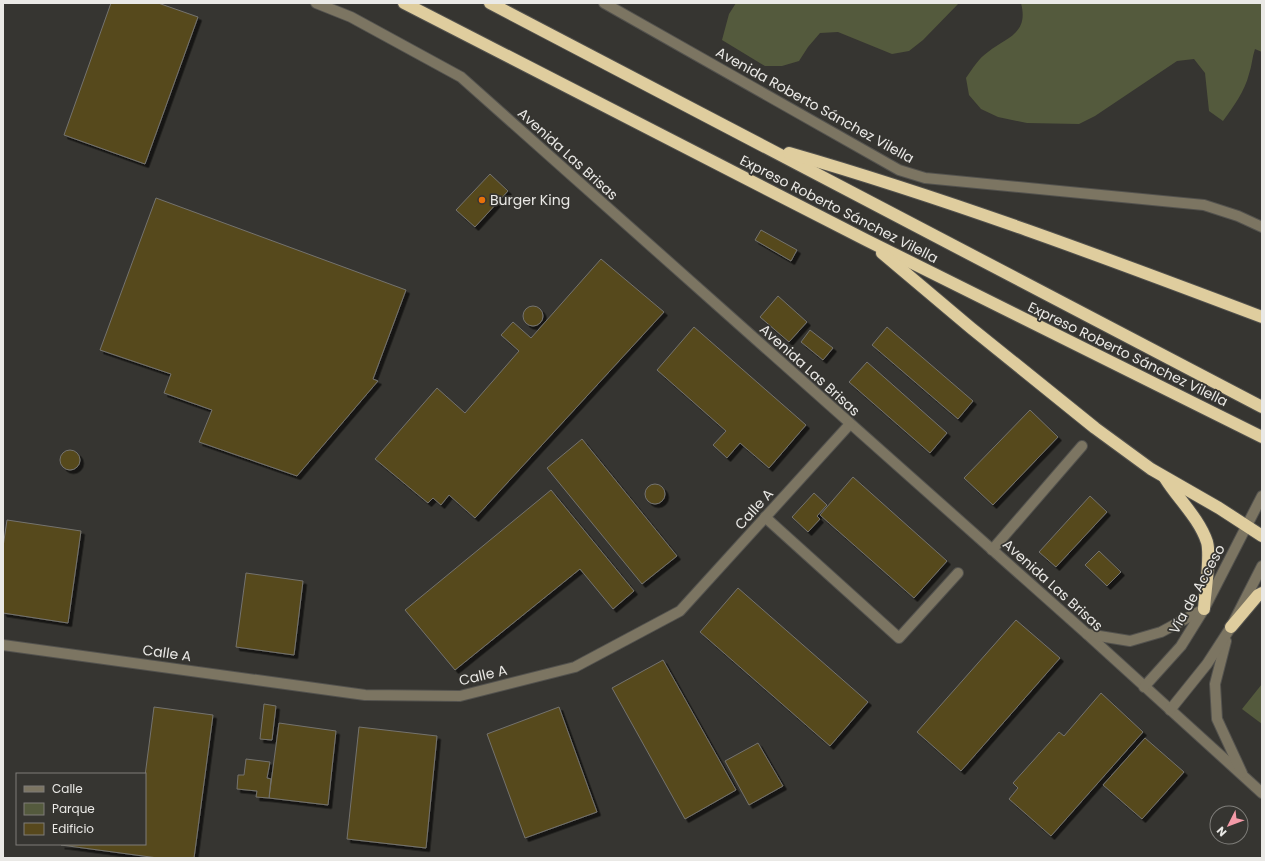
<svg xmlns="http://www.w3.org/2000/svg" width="1265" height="861" font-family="Poppins,sans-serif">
<defs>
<filter id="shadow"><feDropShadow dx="3.5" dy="3.5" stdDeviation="0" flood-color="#0009"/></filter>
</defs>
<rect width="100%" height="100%" fill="#363531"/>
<g fill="#545a3d">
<path d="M736,3h223l-36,37 -14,11 -17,3 -54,-22 -18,1 -12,14 -9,14 -17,5h-17l-43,-26 7,-26z"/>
<path d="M1021,3h241v49l-7,-3c-3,8 -3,17 -6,25 -4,17 -16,33 -26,47l-14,-10 -4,-38 -11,-14 -17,2 -82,55 -16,8 -52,-1 -29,-6 -17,-8 -12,-14 -3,-17c7,-10 12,-19 22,-26 19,-15 41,-18 33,-49z"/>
<path d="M1262,684v40l-20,-15z"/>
</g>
<g fill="#57481c" stroke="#74736e" filter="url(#shadow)">
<path d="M111,3h47l40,14 -53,147 -81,-29z"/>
<path d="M490,174l18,17 -33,36 -19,-17z"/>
<path d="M156,198l250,92 -33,89 5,2 -81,95 -98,-34 13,-32 -48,-17 7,-19 -71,-24z"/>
<path d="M761,230l36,20 -6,11 -36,-21z"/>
<path d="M601,259l63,53 -189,206 -26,-23 -8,10 -8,-7 -5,5 -53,-44 62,-71 28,25 54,-62 -18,-16 12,-13 18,16z"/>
<path d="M778,296l29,26 -18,20 -29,-25z"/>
<circle cx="533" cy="316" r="10"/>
<path d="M694,327l112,98 -37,43 -29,-25 -13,15 -14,-13 13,-14 -69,-61z"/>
<path d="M887,327l86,74 -15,18 -86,-74z"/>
<path d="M810,330l23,18 -10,12 -22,-18z"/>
<path d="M867,362l80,71 -17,20 -81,-71z"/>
<path d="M1030,410l28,27 -65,68 -29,-27z"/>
<path d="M582,439l95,117 -35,28 -95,-116z"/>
<circle cx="70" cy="460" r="10"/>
<path d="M853,477l94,84 -33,37 -94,-83z"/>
<circle cx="655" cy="494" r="10"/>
<path d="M551,490l83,101 -21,18 -33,-40 -125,101 -50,-60z"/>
<path d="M814,493l13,12 -10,11 3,3 -12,13 -16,-15z"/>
<path d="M1090,496l17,16 -51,55 -17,-15z"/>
<path d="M7,520l74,11 -13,92 -65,-10v-66z"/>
<path d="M1099,551l22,21 -14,14 -22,-21z"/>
<path d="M246,573l57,8 -9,74 -58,-8z"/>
<path d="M738,588l130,114 -38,44 -130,-114z"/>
<path d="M1016,620l44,38 -99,113 -44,-39z"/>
<path d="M663,660l73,130 -51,29 -73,-131z"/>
<path d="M1101,693l42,39 -92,104 -42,-37 9,-11 -5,-5 46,-51 5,4z"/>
<path d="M264,704l12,2 -4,34 -12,-1z"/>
<path d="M154,707l59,8 -19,143h-36l-97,-13 84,-1v-68z"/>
<path d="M559,707l38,105 -72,26 -38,-104z"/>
<path d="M279,723l57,8 -8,74 -59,-7z"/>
<path d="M359,727l78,9 -11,112 -79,-9z"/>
<path d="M1145,738l39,34 -42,47 -39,-34z"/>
<path d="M758,743l25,43 -34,19 -24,-44z"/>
<path d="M246,759l24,3 -3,16 4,1 -2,19 -13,-1 1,-6 -20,-2 1,-14h6z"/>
</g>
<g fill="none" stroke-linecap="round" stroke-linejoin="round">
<g stroke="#53524e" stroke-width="12">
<g id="minor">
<path d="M316,3l35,14 110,60 626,557 175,159"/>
<path d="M604,3l295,167 26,8 279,27 34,11 24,11"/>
<path d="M765,517l134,121 59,-65"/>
<path d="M992,550l90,-104"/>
<path d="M1087,634l43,7 31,-9 43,-23"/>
<path d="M1226,641l-11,43 2,35 25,54"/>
<path d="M3,645l362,50 95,1 115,-29 105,-56 170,-187"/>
<path d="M1144,687l37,-41 23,-37 58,-113"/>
<path d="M1170,710l37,-46 24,-37 31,-61"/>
</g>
</g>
<g stroke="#53524e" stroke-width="14">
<g id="highway">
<path d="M404,3l462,237 396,197"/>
<path d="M490,3l772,404"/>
<path d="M789,153c160,46 317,105 473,164"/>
<path d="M882,253l89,75 124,100 56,41 68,39 43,28"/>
<path d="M1165,478c13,21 34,40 42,64 4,15 -2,50 -3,67"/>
<path d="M1231,627l27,-32 4,-2"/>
</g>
</g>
<use href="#minor" stroke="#7c7562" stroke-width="10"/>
<use href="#highway" stroke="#dfcd9e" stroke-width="12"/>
</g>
<circle fill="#e8710a" stroke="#363531" stroke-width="1.5" cx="482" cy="200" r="4"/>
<g text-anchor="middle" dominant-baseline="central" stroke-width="3.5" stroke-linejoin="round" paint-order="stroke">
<g font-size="14" fill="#eae9e6" stroke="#363531">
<text transform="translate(815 105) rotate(29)">Avenida Roberto Sánchez Vilella</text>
<text transform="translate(568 154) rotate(42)">Avenida Las Brisas</text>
<text transform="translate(839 209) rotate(27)">Expreso Roberto Sánchez Vilella</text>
<text transform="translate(1128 354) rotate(26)">Expreso Roberto Sánchez Vilella</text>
<text transform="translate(810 370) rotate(42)">Avenida Las Brisas</text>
<text transform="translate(754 509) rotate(-48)">Calle A</text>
<text transform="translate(1053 585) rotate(42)">Avenida Las Brisas</text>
<text transform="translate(1197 589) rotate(-61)">Vía de Acceso</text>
<text transform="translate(167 653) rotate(8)">Calle A</text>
<text transform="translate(483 675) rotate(-13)">Calle A</text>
</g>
<g font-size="14" fill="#eae9e6" stroke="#363531" text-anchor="start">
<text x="490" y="200">Burger King</text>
</g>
</g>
<rect width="1265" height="861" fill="none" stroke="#eae9e6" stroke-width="8"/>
<rect x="16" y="773" width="130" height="72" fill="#363531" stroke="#7e7d79"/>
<rect x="24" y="786" width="20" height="6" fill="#7c7562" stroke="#7e7d79"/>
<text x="52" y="793" font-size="12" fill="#eae9e6">Calle</text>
<rect x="24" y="803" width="20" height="12" fill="#545a3d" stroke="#7e7d79"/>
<text x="52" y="813" font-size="12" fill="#eae9e6">Parque</text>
<rect x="24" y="823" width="20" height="12" fill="#57481c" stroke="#7e7d79"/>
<text x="52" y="833" font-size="12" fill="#eae9e6">Edificio</text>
<g transform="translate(1229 825) rotate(228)"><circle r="19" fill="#363531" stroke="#7e7d79"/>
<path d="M0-3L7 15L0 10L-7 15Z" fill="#f39aa7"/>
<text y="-6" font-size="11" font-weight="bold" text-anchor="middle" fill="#eae9e6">N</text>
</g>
</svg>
